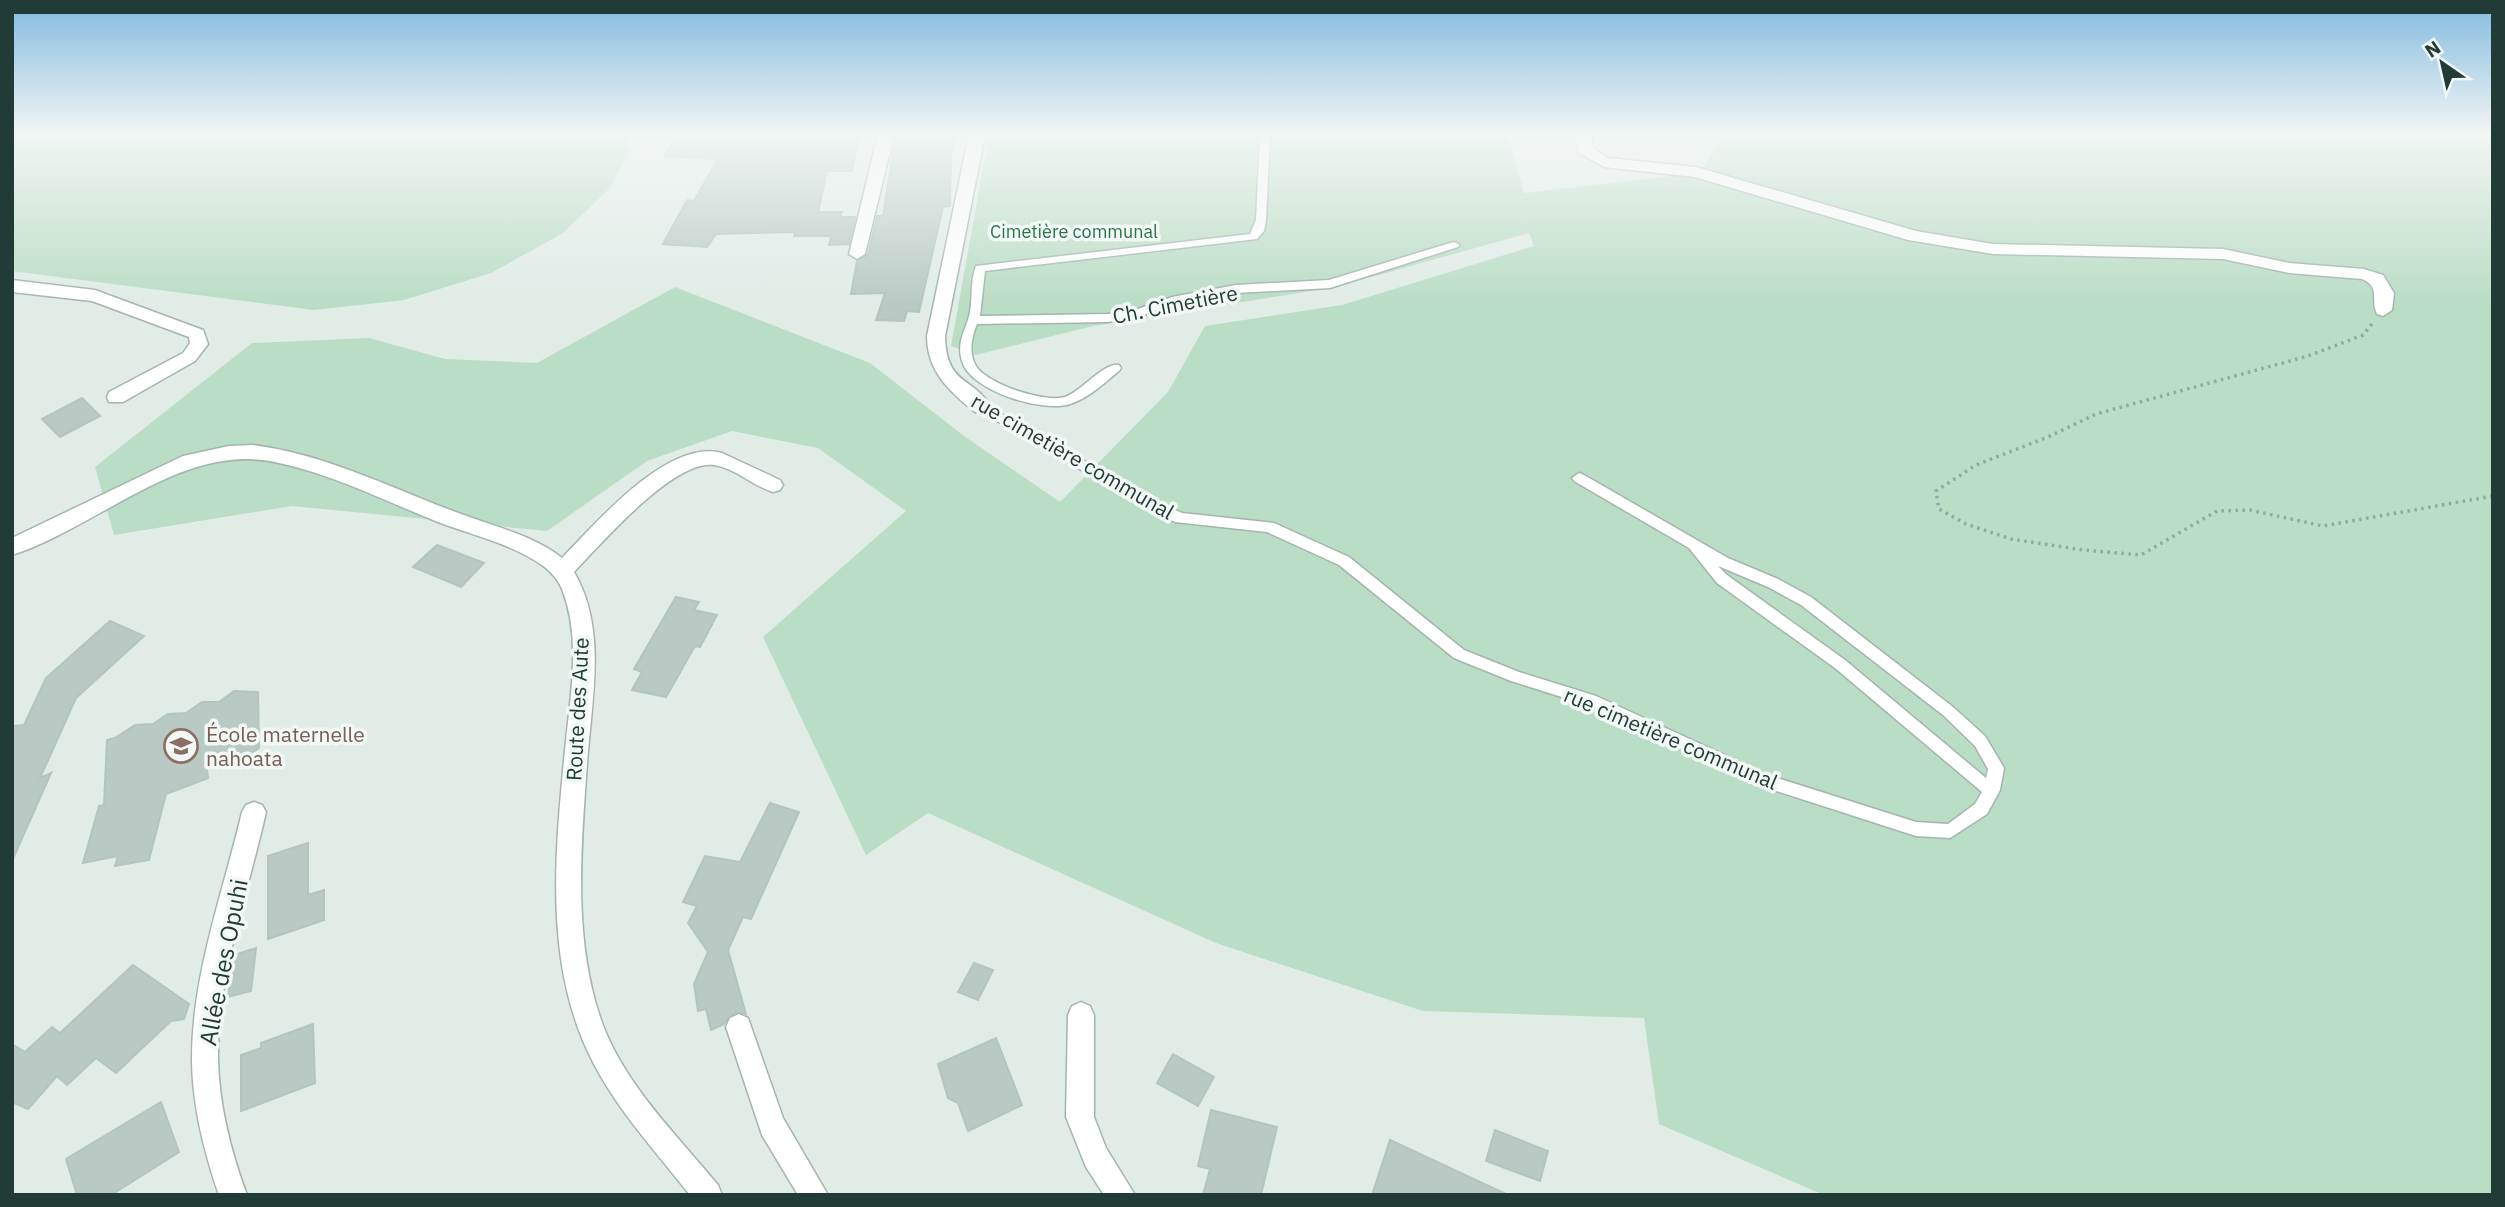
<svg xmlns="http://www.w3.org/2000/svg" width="2505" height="1207" font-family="'IBM Plex Sans',sans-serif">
<rect width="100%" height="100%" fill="#e1ece7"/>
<g fill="#b9ddc5">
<path d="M12,135h617v17l-19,36 -47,45 -72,40 -87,27 -90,10 -302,-39z"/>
<path d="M989,135h500l19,3 16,55 176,-20 23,-38h770v1060h-669l-165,-71 -15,-106 -221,-7 -207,-68 -288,-130 -62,42 -103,-218 143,-126 -88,-63 -86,-17 -85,30 -100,70 -255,-25 -178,29 -19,-68 157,-124 117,-5 76,21 92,4 138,-76 195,76 94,73 96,66 108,-110 37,-66 137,-21 192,-59 -5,-13 -193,54 -243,39 -118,29 -24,-9z"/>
</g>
<g fill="#b9c9c3" stroke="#b3c5bf" stroke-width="2">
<path d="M677,135h183l-8,36h-25l-9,41h24l-2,5h15l-6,27 -20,1 2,-9h-37l1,-4 -79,2 -9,13 -44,-3 24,-44 7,1 24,-42 -54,-3z"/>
<path d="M896,135h58l-3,20 -1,51 -7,1 -24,105 -12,-1 -3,10 -28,-1 9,-27 -34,1 6,-33 11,-6 9,-39h6z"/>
<path d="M82,398l18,18 -40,21 -18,-18z"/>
<path d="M437,545l47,18 -23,24 -48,-20z"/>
<path d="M676,597l23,5 -5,8 23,5 -17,32 -5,-1 -29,51 -34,-7 10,-18 -8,-3z"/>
<path d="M110,621l34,15 -68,62 -36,80 11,-5 -39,88v-135l12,-1 22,-47z"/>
<path d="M234,691l24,1 1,56 -23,16 -30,-2 2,16 -42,16 -17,66 -34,6 3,-10 -35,7 16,-57 5,-1 3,-65 8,-2 20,-13 18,-1 15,-10 18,-1 16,-11h17z"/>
<path d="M770,803l29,9 -48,107 -8,-2 -15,33 18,64 -8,-2 -9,4 -5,8 -13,6 -5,-21 -8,2 -4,-27 14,-32 -20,-29 9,-17 -14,-4 22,-46 35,6z"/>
<path d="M308,843v52l16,-5v30l-56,19v-83z"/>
<path d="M256,948l-5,43 -23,6 6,-42z"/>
<path d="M974,963l19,7 -15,30 -20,-8z"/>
<path d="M133,965l56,39 -5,15 -13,2 -55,52 -20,-15 -29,27 -10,-9 -29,33 -16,-7v-58l13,8 27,-25 8,6z"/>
<path d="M313,1024l2,59 -74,28v-56l20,-7v-5z"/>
<path d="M996,1038l26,67 -54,26 -10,-28 -10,-5 -10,-34z"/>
<path d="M1173,1054l41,23 -16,29 -41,-23z"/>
<path d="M161,1102l18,50 -68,43h-34l-11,-36z"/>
<path d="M1211,1110l66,17 -16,68h-58l7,-26 -12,-3z"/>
<path d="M1495,1130l53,21 -8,30 -54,-20z"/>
<path d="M1390,1140l118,55h-136z"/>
</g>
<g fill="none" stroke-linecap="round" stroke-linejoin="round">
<g stroke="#a4b4ae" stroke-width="3">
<g id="service">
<path d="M1260,135h10l-4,85 -2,11 -7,8 -272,32 -5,45 128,-2 30,-5 34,-12 64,-12 93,-5 121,-37 4,-1 6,3 -2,2 -128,41 -94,5 -62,11 -34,12 -32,6 -131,2c-5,12 -9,29 -1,42 11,18 68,37 89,31 17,-6 39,-35 54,-32l2,3 -2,3c-15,12 -30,27 -49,33 -27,9 -100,-13 -108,-43 -5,-16 1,-27 6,-41 6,-17 1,-37 8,-54l274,-32 6,-14z"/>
<path d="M982,403l171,97 29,13 92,10 75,34 115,93 55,22 77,24 172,79 148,47 32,2 27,-20 7,-12 -147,-124 -118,-85 -28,-35 -115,-67 -2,-3 7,-5 5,2 144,83 50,21 33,18 142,110 32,29 19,32 -4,22 -13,24 -37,24 -34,-2 -152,-49 -177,-82 -76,-24 -57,-23 -115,-93 -72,-33 -92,-10 -32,-16 -165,-96 -2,-3zM1718,566l50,21 33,18 142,110 32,31 13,23 -2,9 -141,-118 -118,-85z"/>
</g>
</g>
<g stroke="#a4b4ae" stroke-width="3">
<g id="minor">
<path d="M878,135h16l-29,119 -8,5 -8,-5z"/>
<path d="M969,135h16l-40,201c1,50 28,40 46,71l-2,5h-14c-26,-21 -48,-41 -48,-76z"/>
<path d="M1575,135h16l2,13 15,10 88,9 220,64 77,13 230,5 66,14 75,6 19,6 11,18 -2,17 -9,6 -6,-2c-7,-15 4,-27 -15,-35l-73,-6 -66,-14 -230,-5 -85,-14 -213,-63 -91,-10 -25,-14z"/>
<path d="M12,280l83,10 108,40 5,14 -13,17 -72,41h-14l-2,-5 2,-5 74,-39 7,-10 -1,-6 -97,-36 -80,-9z"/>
<path d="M253,445c71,9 134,41 200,66 35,14 79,23 109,47 33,-34 106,-120 160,-105l58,27 3,5 -3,5 -7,2c-20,-6 -38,-24 -59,-27 -40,-6 -114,80 -140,107 34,58 17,129 13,192 -6,84 -14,172 13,253 21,64 76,117 118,168l4,10h-32c-33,-42 -71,-83 -96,-131 -51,-96 -39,-210 -29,-314 5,-53 17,-110 -3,-161 -4,-10 -12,-18 -20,-24 -30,-21 -70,-30 -104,-43 -53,-21 -103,-47 -159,-59 -21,-5 -41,-5 -62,-1 -69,13 -137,71 -205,93v-17l171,-82 46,-10z"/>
<path d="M254,802l8,3 4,7c-18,81 -49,163 -48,247 1,46 13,93 29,136h-28c-15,-43 -27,-91 -27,-137 0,-83 31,-165 50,-246l4,-7z"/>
<path d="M1081,1002l9,4 4,9v102l12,31 29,47h-31l-18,-28 -20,-50 2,-102 4,-9z"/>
<path d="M739,1014l9,4 35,100 45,77h-30l-36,-60 -36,-108 4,-9z"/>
</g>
</g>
<path stroke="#81b0a3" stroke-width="3.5" stroke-dasharray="2.5 4.5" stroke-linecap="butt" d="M2372,324l-9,11 -55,21 -212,58 -48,23 -72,28 -40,26 3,18 27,15 45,15 72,11 58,5 76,-44 33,-1 73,16 170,-30"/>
<use href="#service" fill="#fff" fill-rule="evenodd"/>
<use href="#minor" fill="#fff" fill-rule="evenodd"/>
</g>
<linearGradient id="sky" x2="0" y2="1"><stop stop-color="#81badf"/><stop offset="0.44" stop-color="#f2f6f4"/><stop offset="1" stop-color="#f2f6f4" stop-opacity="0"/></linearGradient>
<rect width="2505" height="304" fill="url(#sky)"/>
<defs>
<g id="school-ring" transform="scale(1.75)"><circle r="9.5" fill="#f1f8f5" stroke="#8d6e63" stroke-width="1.5"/><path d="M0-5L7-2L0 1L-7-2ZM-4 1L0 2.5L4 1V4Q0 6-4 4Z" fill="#8d6e63"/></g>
</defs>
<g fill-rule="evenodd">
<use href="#school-ring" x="181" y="746"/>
</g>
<g text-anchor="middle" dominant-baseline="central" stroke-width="7" stroke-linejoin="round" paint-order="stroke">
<g font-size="18" fill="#2b744a" stroke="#f1f8f5">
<text x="1074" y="231">Cimetière communal</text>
</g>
<g font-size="21" fill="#213c36" stroke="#f1f8f5">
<text transform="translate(1175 304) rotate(-11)">Ch. Cimetière</text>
<text transform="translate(1073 456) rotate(30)">rue cimetière communal</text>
<text transform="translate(577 709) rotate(-87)">Route des Aute</text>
<text transform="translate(1671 738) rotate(23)">rue cimetière communal</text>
</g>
<g font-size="21" fill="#785e54" stroke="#f1f8f5" text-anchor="start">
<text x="206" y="734">École maternelle<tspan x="206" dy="24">nahoata</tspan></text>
</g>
<g font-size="24" fill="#213c36" stroke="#f1f8f5">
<text transform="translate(223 962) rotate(-79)">Allée des Opuhi</text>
</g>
</g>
<rect width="2505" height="1207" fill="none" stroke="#213c36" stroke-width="28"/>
<g transform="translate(2442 63) rotate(326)" stroke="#f1f8f5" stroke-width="5" paint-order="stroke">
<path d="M0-5L12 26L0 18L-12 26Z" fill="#213c36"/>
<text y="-10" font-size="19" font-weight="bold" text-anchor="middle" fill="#213c36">N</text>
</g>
</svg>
